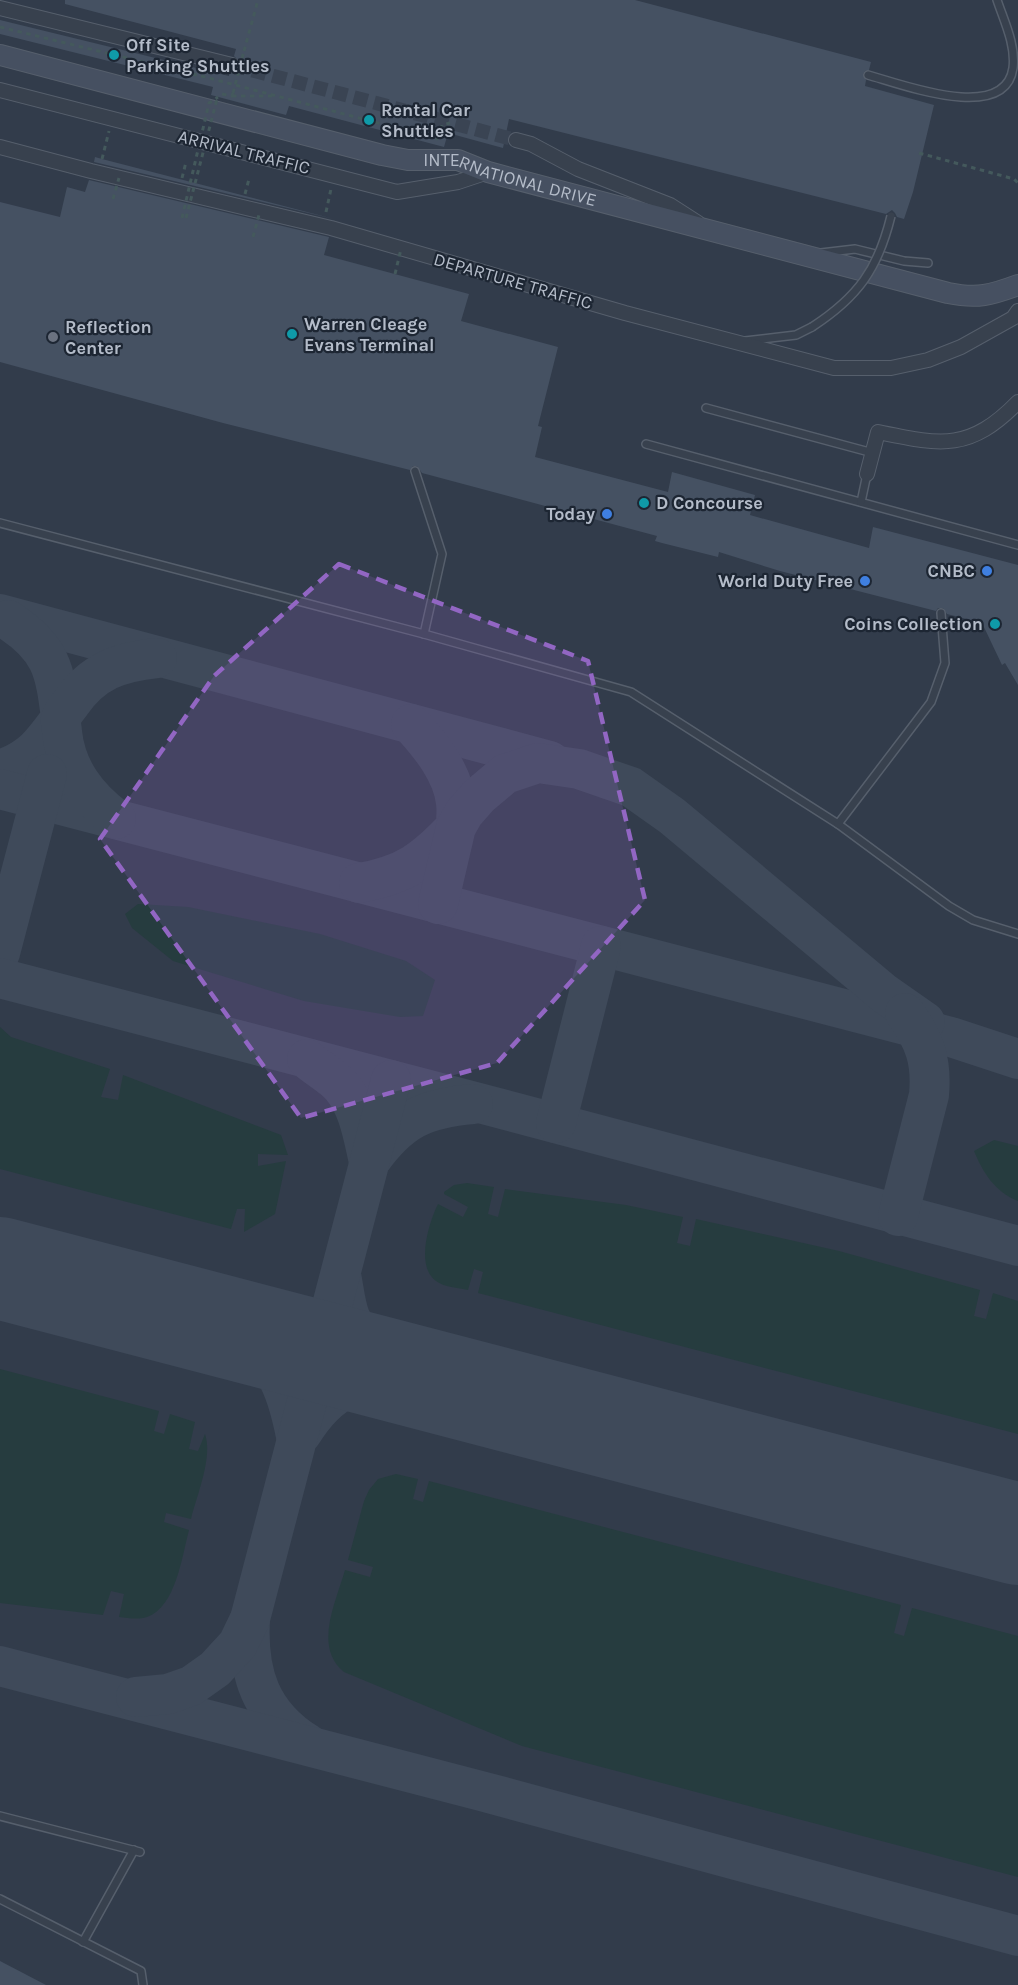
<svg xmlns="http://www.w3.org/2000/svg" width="1018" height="1985" font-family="Karla,sans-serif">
<rect width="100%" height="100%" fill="#242f3e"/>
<rect fill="#323c4b" x="0" y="0" width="1018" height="1985"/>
<g fill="#263c3f">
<path d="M138,904l50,3 132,27 86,27 29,19 -12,36 -23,1 -96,-16 -131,-40 -41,-33 -7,-14z"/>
<path d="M0,1027l11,10 99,32 -9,28 17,3 5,-25 158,60 7,20 -30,-1v12l28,-5 -11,53 -31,18 1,-23h-8l-6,20 -231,-60z"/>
<path d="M994,1140l24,6v55c-23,-9 -35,-28 -44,-50z"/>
<path d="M467,1183l27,4 -6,27 10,3 7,-28 121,16 57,12 -6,26 13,3 6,-27 143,32 141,39 -6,26 12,3 7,-26 25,8v133l-540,-141 5,-21 -9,-3 -6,21c-10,-2 -24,-3 -32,-9 -21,-15 -7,-59 2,-77l25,13 5,-10 -24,-13v-2l10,-7z"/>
<path d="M0,1369l159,42 -5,20 10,3 6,-20 25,8 -6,27 9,2 7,-17c8,23 -8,61 -14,85l-25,-6 -2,9 25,8c-7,26 -13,77 -42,87 -9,3 -19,1 -28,0l5,-23 -13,-3 -8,24 -103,-12z"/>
<path d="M396,1474l22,5 -5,20 10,3 6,-21 472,124 -7,28 10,3 8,-28 106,28v241l-496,-131 -178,-74c-31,-25 -8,-70 1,-102l25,7 3,-10 -25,-7 16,-59 5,-11 9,-11z"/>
</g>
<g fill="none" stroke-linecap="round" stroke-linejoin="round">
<g stroke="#3f4a5a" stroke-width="40">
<path d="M0,614l550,147"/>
<path d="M0,770c32,-11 42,-26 61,-52 -6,-49 -10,-70 -53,-98"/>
<path d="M0,789l951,248 67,22"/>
<path d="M116,819c-29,-22 -50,-49 -54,-87 0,-4 -2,-10 -1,-14 1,-4 7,-11 10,-15 22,-32 48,-41 86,-45"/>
<path d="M359,883c46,-8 65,-22 97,-56 0,-8 1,-16 0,-24 -3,-30 -25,-57 -45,-79"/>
<path d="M438,904l18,-77 8,-14 15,-17 26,-22 33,-11 41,6 52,18 41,29 213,178 40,28"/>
<path d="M0,953l47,-179"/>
<path d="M0,978l483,126 535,142"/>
<path d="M307,1059c10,9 25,17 34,27 18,21 22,50 28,76"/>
<path d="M556,1123l45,-177"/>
<path d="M371,1160c29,-40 53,-52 102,-56"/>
<path d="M898,1216l31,-121c3,-34 -4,-54 -24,-82"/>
<path d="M341,1275c3,14 4,29 9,42 11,27 39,44 62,59"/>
<path d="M227,1328c48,32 58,53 69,108"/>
<path d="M302,1433c29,-47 57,-54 110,-57"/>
<path d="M250,1619c-3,54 10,95 58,125"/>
<path d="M0,1666l481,125 537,145"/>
<path d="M136,1697l32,-3 23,-8 24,-17 23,-25 12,-25 141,-539"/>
</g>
<path stroke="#3f4a5a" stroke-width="102" d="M0,1268l1018,266"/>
</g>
<g fill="#455162">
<path d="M65,0h570l236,62 -2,8 -4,1 -2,3 3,6 -1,6 69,19 -21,87 -9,27 -7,-2 -2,-4 -3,-3 -6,4 -377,-95 -6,29 -55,-15 -4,14 -155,-41 -3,9 -75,-20 2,-8 -213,-53v-14l229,56v-2l9,-2 3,-4 -1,-6 -6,-6 2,-7 -171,-45z"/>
<path d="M95,157l7,2 232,60 -240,-57z"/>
<path d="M89,180l240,57 -5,18 145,39 -8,27 97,26 -20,79 4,1 -7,30 133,35 4,-20 83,23 -5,20 119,33 4,-21 145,38v120l-13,-22 -3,2 -20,-42 -35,-9 -4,-6h-5l-2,3 -156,-40 -61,-19 -1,5 -56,-14 -7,-2 2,-5 -235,-63 -5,-7h-4l-3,4 -187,-47 -223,-61v-160l60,15 7,-30 18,5z"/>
<path d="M0,1961l46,24h-46z"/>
</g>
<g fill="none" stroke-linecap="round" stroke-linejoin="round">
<path stroke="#3a4453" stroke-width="14" stroke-dasharray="14 7" stroke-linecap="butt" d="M232,65l284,75"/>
<g stroke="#565f6c" stroke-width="10">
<g id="lane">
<path d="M868,75c33,9 137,49 145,-7 3,-23 -9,-47 -16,-68"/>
<path d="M821,253l34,-4 49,12 24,2"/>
<path d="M745,341l51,-6 16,-8"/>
<path d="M706,408l167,45"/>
<path d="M646,444l372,101"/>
<path d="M415,471l27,83 -18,80"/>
<path d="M861,502l6,-28"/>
<path d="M0,523l424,111 207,58 207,132 111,82 24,14 45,14"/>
<path d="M838,824l93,-122 14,-39 -4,-50"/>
<path d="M0,1816l140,36"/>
<path d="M0,1899l141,72 2,14"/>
<path d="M83,1942l51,-92"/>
</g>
</g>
<g stroke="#565f6c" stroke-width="16">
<g id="street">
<path d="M0,8l232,57"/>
<path d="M0,90l397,102 61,-10 30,-10"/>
<path d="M516,140l15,4 47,25 92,36 28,18"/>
<path d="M0,147l91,24 240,57 294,85 209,55h57l37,-8 33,-13 52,-29 5,-7"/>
<path d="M867,474l11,-42c63,13 91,20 140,-30"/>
</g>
</g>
<g stroke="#565f6c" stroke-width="22">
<g id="secondary">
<path id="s1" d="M0,55l382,100 26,5h50l30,12 460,121c30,6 43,2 70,-8"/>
</g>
</g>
<g stroke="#44595c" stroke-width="3" stroke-dasharray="4.5 4.5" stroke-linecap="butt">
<path d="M0,27l209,51 229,61"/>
<path d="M244,51l14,-51"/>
<path d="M222,94l10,2 1,-3"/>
<path d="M232,96h40"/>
<path d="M438,138l4,-13 8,-2"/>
<path d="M919,153l95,26 4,4"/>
<path d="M102,159l7,-28"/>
<path d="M182,178l4,-16"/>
<path d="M245,194l4,-15"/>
<path d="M326,212l5,-23"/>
</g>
<use href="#lane" stroke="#38414e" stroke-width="7"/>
<use href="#street" stroke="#38414e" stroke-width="14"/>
<use href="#secondary" stroke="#465061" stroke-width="20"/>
<g stroke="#565f6c" stroke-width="10" stroke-linecap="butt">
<path id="lane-bridge" d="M812,327c46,-30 66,-58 79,-111"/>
</g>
<g stroke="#44595c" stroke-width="3" stroke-dasharray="4.5 4.5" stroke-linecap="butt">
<path d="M233,93l11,-42"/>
<path d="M113,199l6,-21"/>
<path d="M182,218l27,-115 9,-6"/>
<path d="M186,218l31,-119"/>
<path d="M253,237l7,-26"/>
<path d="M395,274l6,-25"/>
</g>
<use href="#lane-bridge" stroke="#38414e" stroke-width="7"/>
</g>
<path fill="#9266c3" fill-opacity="0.2" stroke="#9266c3" stroke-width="4.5" stroke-dasharray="12 8" stroke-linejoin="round" d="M339,564l249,97 57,239 -148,163 -196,55 -201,-279 114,-163z"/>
<g fill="#0f9aa8" stroke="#1d2633" stroke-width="2">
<circle cx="114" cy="55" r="6"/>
<circle cx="369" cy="120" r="6"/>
<circle cx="292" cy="334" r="6"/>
<circle cx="644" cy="503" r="6"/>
<circle cx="995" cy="624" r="6"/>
</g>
<circle fill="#6b7280" stroke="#1d2633" stroke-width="2" cx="53" cy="337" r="6"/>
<g fill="#3f7fe0" stroke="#1d2633" stroke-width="2">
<circle cx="607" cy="514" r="6"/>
<circle cx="987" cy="571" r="6"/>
<circle cx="865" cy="581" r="6"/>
</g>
<g text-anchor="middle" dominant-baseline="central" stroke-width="4.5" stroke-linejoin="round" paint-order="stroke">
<g font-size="18" font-weight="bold" fill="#b4bcc9" stroke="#1d2633" text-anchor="start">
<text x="126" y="45">Off Site<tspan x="126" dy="21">Parking Shuttles</tspan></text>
<text x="381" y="110">Rental Car<tspan x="381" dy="21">Shuttles</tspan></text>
<text x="304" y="324">Warren Cleage<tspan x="304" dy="21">Evans Terminal</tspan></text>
<text x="65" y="327">Reflection<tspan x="65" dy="21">Center</tspan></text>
<text x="656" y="503">D Concourse</text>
<text x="595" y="514" text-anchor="end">Today</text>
<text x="975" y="571" text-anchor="end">CNBC</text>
<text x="853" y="581" text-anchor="end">World Duty Free</text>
<text x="983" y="624" text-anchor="end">Coins Collection</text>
</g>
<g font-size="18" fill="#b4bcc9" stroke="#1d2633">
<text transform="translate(244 152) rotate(14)">ARRIVAL TRAFFIC</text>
<text stroke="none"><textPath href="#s1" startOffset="526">INTERNATIONAL DRIVE</textPath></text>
<text transform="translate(513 281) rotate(16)">DEPARTURE TRAFFIC</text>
</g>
</g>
</svg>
